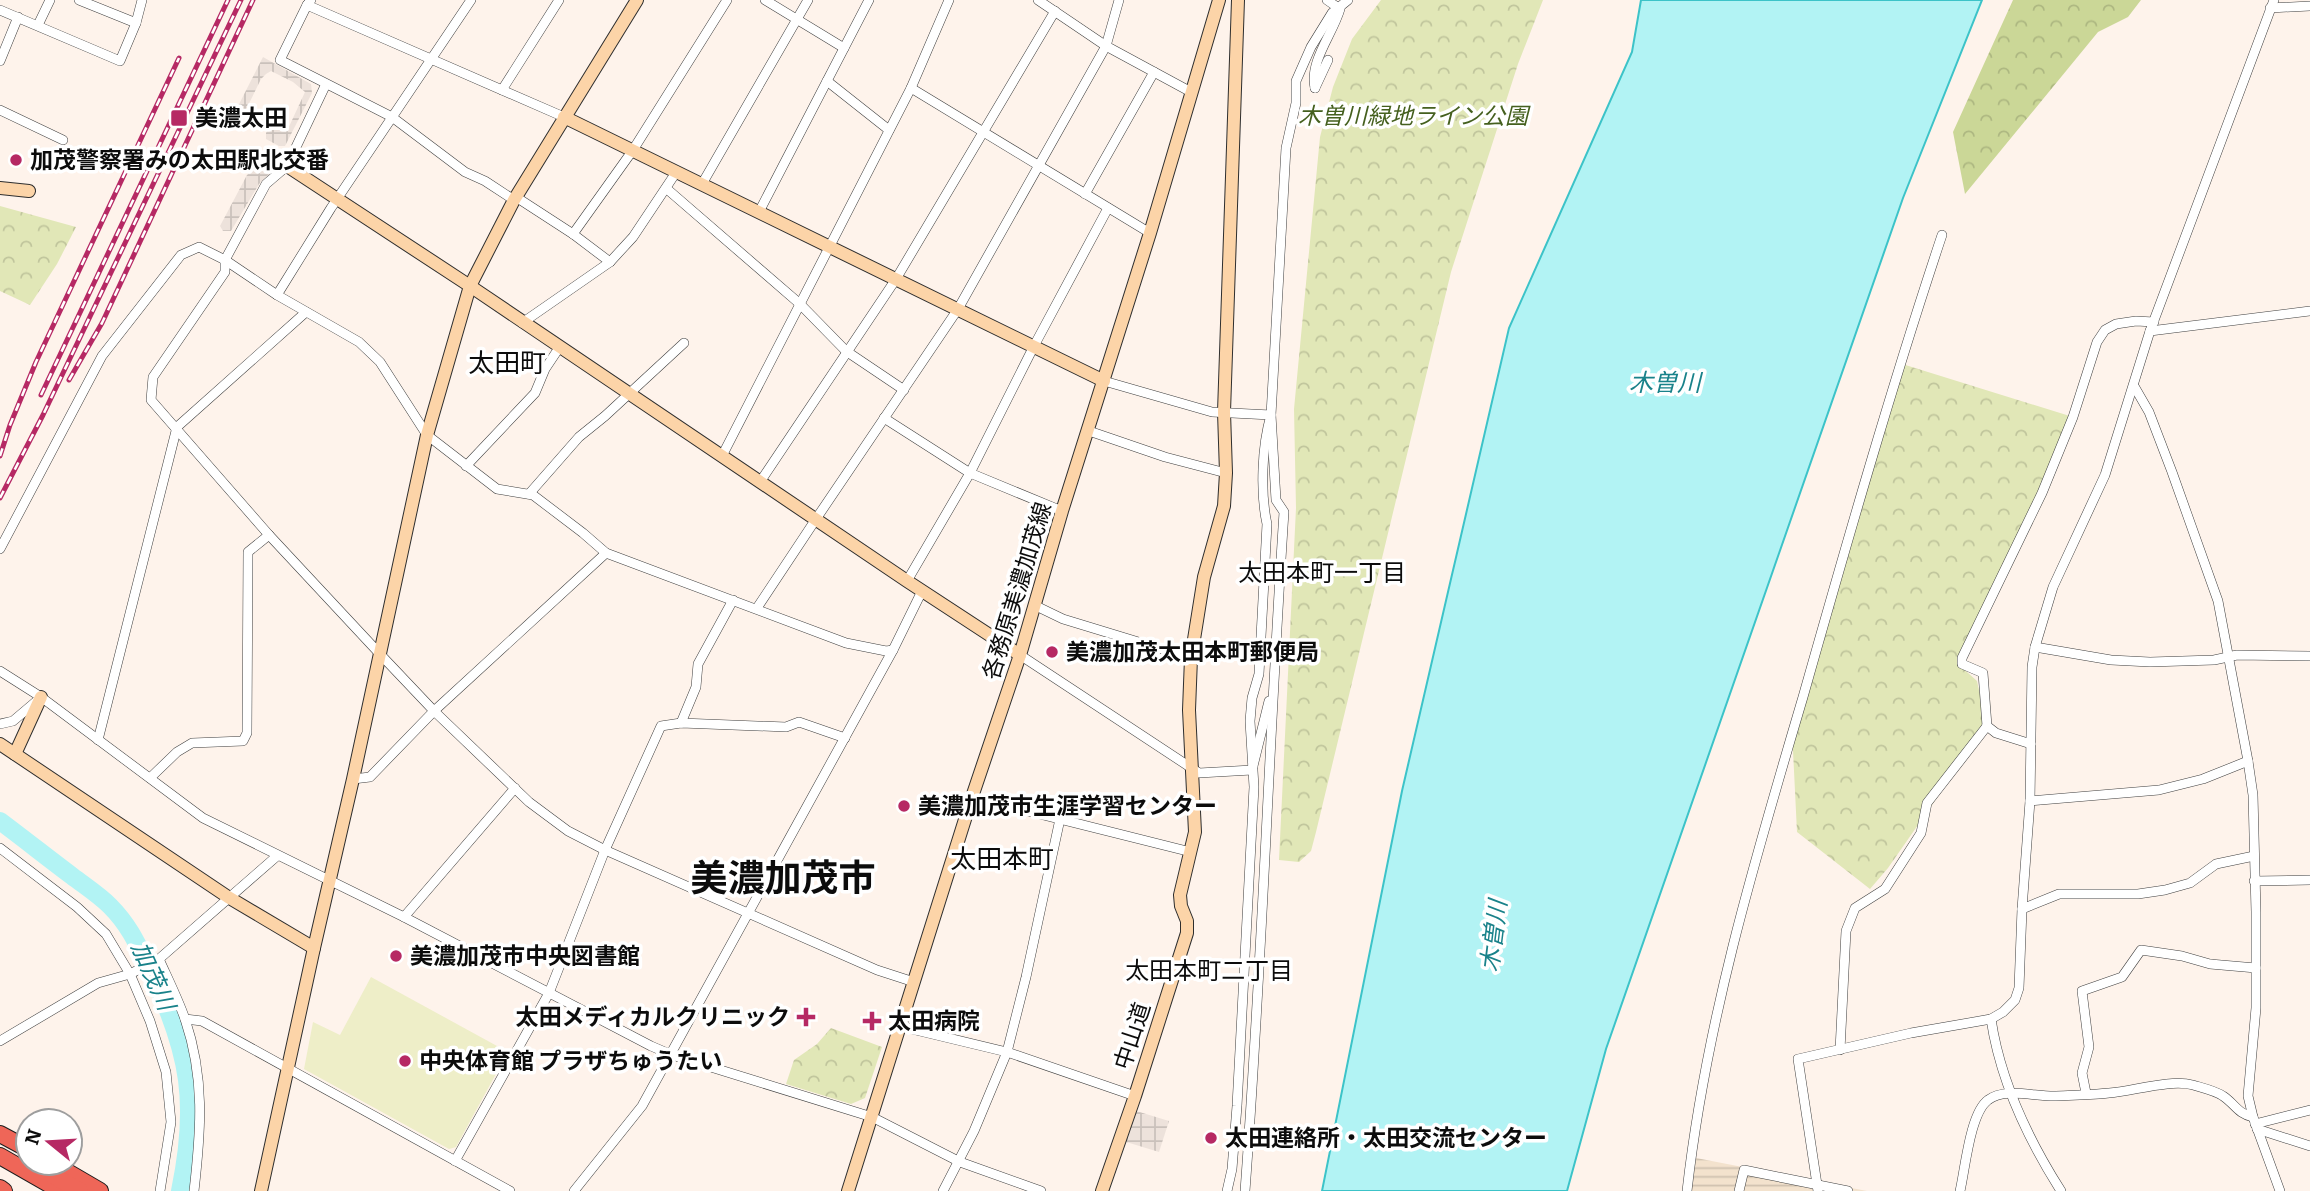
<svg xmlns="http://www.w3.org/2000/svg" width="2310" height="1191" font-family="Bitter,'Noto Sans JP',serif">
<defs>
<pattern id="farmland-rules" width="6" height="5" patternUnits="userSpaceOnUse" patternTransform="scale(1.75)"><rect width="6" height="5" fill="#f3e2cd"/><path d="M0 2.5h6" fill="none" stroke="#cfc1af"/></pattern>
<pattern id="forest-crowns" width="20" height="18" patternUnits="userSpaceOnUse" patternTransform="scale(1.75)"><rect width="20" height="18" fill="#cbd797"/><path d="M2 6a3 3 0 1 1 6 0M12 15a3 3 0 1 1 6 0" fill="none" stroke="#adb781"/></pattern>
<pattern id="park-crowns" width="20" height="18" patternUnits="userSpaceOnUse" patternTransform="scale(1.75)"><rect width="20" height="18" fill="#e1e7b7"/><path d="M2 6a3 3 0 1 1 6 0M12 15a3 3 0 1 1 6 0" fill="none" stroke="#c0c59c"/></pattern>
<pattern id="plaza-grid" width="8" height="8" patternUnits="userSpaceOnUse" patternTransform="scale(1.75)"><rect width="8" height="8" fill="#ede2db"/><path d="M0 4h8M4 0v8" fill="none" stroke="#cac1bb"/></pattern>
</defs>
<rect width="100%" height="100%" fill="#fef3eb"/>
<path fill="url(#farmland-rules)" d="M1691,1157l176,34h-180z"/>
<path fill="url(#forest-crowns)" d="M2013,0h128l-13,17 -30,15 -133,162 -12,-62z"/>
<g fill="url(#park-crowns)">
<path d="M1381,0h162l-25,64 -67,208 -135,560 -5,19 -12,11 -20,-2 17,-352 -2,-99 26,-272 13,-50 19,-48z"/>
<path d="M0,206l76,21 -19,37 -27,41 -30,-14z"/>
<path d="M1899,363l174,54 -116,246 20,18 10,45 -99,142 -18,21 -73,-57 -5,-102z"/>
<path d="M831,1028l51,19 -17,51 -14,6 -65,-20 8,-24 23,-16z"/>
</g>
<path fill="#eeeec8" d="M371,977l137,75 -52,95 -7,2 -145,-80 9,-47 27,13z"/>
<g fill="url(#plaza-grid)">
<path d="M263,57l48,27 1,9 -27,53h-6l-13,-7v-6l4,-8 17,6 18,-39 -12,-10 -22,-11 -5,3 -5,5 -23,47v-5l-6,-3z"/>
<path d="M259,164l12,4v4l-12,12 -28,47h-8l-3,-5 27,-51z"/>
<path d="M1133,1110l36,11 -10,31 -36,-11z"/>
</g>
<path fill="#b2f3f4" stroke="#3cc3c8" stroke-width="2" d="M1641,0h341l-79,198 -297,851 -39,142h-245l80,-400 107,-463 123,-276z"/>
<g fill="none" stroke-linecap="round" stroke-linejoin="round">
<path stroke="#b2f3f4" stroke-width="18" d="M0,821c24,18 48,37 72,55 13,10 27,19 38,30 21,21 29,42 42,68 38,79 46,131 28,217"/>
<g stroke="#3f3f3f" stroke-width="10">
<g id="street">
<path d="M79,0l57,23"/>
<path d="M311,0l-4,5 -27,55 112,57 73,55 20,9 29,19"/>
<path d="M765,0l79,48"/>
<path d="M1038,0l68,46 85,46"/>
<path d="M307,5l257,112"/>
<path d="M2270,8l40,-2"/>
<path d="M0,10l120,51 16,-38 6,-23"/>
<path d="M38,25l12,-25"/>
<path d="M0,61l18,-44"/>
<path d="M827,81l62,49"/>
<path d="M911,88l239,145"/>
<path d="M1315,88c-6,-27 18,-54 25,-79l-13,-9"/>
<path d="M1315,88l13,-28"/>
<path d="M502,90l57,-90"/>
<path d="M0,110l63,30"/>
<path d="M702,184l106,-184"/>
<path d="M667,189l133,115 46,47 58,39"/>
<path d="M1085,194l69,-122"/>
<path d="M516,197l57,37 37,28"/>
<path d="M759,212l110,-212"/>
<path d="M573,234l60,-84 94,-150"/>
<path d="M225,260v12l-72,105 -2,23 118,135 110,118 55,58 95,91 39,29 37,19 272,120 37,12"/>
<path d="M225,260l52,35 82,47 21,20 47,73 70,54 36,6 50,38 23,20 240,90 40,8 7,-1"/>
<path d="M277,295l54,-87 140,-208"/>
<path d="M522,323l88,-61 23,-25 44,-66"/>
<path d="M2150,331l160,-20"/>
<path d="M1104,381l108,31 59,3 5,85 8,12c-15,226 -22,453 -39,679"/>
<path d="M2134,386l15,26 23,60 46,129 30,160 5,34 3,117v96l-8,88 5,21 27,74"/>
<path d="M884,418l86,55 92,38"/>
<path d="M1089,431l76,26 61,16"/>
<path d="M722,456l189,-368 38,-88"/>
<path d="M466,466l69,-73 10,-24 14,-21"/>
<path d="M760,482l136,-203 159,-268"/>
<path d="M529,494l50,-57 26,-21 79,-73"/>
<path d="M0,549l102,-193 79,-101 18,-8 26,13 41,-76 21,-18 39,-82"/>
<path d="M907,581l63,-108 64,-127 74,-138"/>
<path d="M1034,605l29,14 128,39"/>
<path d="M757,608l59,-89 142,-210 148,-263 13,-46"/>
<path d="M2035,647l76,13 39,2 64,-2 23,-5 73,1"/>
<path d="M1020,655l179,118 53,-3 17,-69"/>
<path d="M0,671l41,26 162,121 201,99 247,129 21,9 200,62 88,45 81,29"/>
<path d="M681,723l15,-36 2,-23 35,-64"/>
<path d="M0,724l13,-3 26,-22"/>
<path d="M98,740l79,-313 129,-115"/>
<path d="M2031,744l-35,-11 -9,-7 -4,-53 -21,-9v-6l80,-165 31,-76 24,-75 8,-12 11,-6 20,-3 18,1"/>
<path d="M150,778l27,-26 15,-9 51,-2 4,-8 1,-181 21,-17"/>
<path d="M353,779l17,-2 64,-66 172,-158"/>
<path d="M972,797l219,55"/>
<path d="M2030,801l129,-11 44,-11 45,-18"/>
<path d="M0,848l77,59 29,27 24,40 20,47 16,51 5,50 -11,69"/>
<path d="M2254,881l56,-1"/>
<path d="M2022,909l37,-15h79l27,-4 25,-7 26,-19 38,-8"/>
<path d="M404,917l111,-129"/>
<path d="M159,959c9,20 19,40 26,60 20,59 16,111 9,172"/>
<path d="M185,1019l17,2 308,170"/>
<path d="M1991,1019c9,61 37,120 70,172"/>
<path d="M899,1026l108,26 128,44"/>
<path d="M0,1041l98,-58 32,-9 29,-15 118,-103"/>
<path d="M1840,1050l6,-119 9,-23 30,-19 36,-56 6,-30 60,-77"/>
<path d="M2086,1093l-4,-20 7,-26 -7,-56 40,-14 19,-27 41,6 28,8 46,4"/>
<path d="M2255,1124l55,-14"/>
<path d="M2257,1129l53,17"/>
<path d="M455,1161l94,-168 56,-143 56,-124 20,-3 105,4 13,-5 46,16"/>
<path d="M574,1191l68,-85 251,-456 29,-59"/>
<path d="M943,1191l31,-60 33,-79 19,-75 34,-158"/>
<path d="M1227,1191l5,-22 5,-63 17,-319 -4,-66 2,-23 7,-24 8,-150c-7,-32 -5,-78 4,-109l15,-267 10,-45v-22l15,-34 21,-34 16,-13"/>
<path d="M1687,1191c19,-169 68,-332 116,-494 44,-155 88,-309 139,-462"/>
<path d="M1739,1191l5,-21 104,21"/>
<path d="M1818,1191l-20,-132 113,-26 80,-14 12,-7 12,-12 4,-12 3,-79 8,-108 2,-134 3,-20 18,-60 52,-112 45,-144 124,-331"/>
<path d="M1960,1191c5,-21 10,-78 28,-91 17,-13 48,-3 68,-4 17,-1 36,-1 53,-3 25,-2 61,-14 84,-8 10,3 23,6 30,11 12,8 15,18 30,21"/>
</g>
</g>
<g stroke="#2e2e2e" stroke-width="14">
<g id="secondary">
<path d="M564,117l540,264"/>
<path d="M287,166l183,120 437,295 113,74"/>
<path d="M0,188l29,3"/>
<path d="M0,744l228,153 86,51"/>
<path d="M15,754l26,-57"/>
<path d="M261,1191l53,-243 39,-169 74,-344 43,-149 44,-86 123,-200"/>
<path d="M848,1191l124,-394 48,-142 42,-144 88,-278 69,-233"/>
<path d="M1102,1191l33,-95 52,-163v-12l-6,-15 -1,-11 15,-63 -6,-122 2,-52 13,-81 20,-71 2,-33 -2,-61 14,-412"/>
</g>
</g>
<g stroke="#1d1d1d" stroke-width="18">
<g id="highway">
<path d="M0,1134l28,15"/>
<path d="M0,1156l61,35"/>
<path d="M52,1163l48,28"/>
<path d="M52,1175l28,16"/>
<path d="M0,1188l4,3"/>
</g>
</g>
<use href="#street" stroke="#fff" stroke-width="9"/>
<use href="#secondary" stroke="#fcd4a8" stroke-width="12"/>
<use href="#highway" stroke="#ef6658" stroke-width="16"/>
<g stroke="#b62964" stroke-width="5">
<g id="rail">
<path d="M69,380l33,-57 151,-323"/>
<path d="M41,395l187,-395"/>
<path d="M0,456l10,-31 26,-63 143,-304"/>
<path d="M0,498l43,-83 198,-415"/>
</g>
</g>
<use href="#rail" stroke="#fff" stroke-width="2.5" stroke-dasharray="8" stroke-linecap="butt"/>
</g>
<g fill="#b62964" stroke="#fff" stroke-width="2.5">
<rect x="170" y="109" width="18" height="18" rx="3.5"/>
<circle cx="16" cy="160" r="7"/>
<circle cx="1052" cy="652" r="7"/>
<circle cx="904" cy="806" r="7"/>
<circle cx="396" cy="956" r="7"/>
<path d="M802.5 1006.5h7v7h7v7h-7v7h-7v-7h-7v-7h7z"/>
<path d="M868.5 1010.5h7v7h7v7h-7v7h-7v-7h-7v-7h7z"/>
<circle cx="405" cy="1061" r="7"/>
<circle cx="1211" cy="1138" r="7"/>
</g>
<g text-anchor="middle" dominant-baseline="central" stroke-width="7" stroke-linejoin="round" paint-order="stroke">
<g font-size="23" font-style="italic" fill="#45601f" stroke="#fff">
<text x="1413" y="116">木曽川緑地ライン公園</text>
</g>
<g font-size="23" font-weight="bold" fill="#0c0c0c" stroke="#fff" text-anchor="start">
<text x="195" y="118">美濃太田</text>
<text x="30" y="160">加茂警察署みの太田駅北交番</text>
<text x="1066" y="652">美濃加茂太田本町郵便局</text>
<text x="918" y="806">美濃加茂市生涯学習センター</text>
<text x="410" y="956">美濃加茂市中央図書館</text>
<text x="790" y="1017" text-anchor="end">太田メディカルクリニック</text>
<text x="888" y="1021">太田病院</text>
<text x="419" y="1061">中央体育館 プラザちゅうたい</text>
<text x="1225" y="1138">太田連絡所・太田交流センター</text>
</g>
<g font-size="23" fill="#0c0c0c" stroke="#fff">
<text transform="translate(1017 591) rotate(-73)">各務原美濃加茂線</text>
<text transform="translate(1132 1036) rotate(-72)">中山道</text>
</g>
<g font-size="24" font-style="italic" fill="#19828a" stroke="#fff">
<text x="1665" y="383">木曽川</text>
<text transform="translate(1494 936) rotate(-83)">木曽川</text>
<text transform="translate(153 976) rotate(66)">加茂川</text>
</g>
<g font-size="24" fill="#0c0c0c" stroke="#fff">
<text x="1322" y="573">太田本町一丁目</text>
<text x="1209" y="971">太田本町二丁目</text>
</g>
<g font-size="26" fill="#0c0c0c" stroke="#fff">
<text x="507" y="363">太田町</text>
<text x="1002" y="859">太田本町</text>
</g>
<g font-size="37" font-weight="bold" fill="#0c0c0c" stroke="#fff">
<text x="783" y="878">美濃加茂市</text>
</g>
</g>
<g transform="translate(49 1142) rotate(288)"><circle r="33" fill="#ffffff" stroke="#9e9e9e" stroke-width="2"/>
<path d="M0-5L12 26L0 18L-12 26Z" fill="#b62964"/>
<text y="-10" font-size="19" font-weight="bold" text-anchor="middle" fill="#0c0c0c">N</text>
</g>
</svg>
